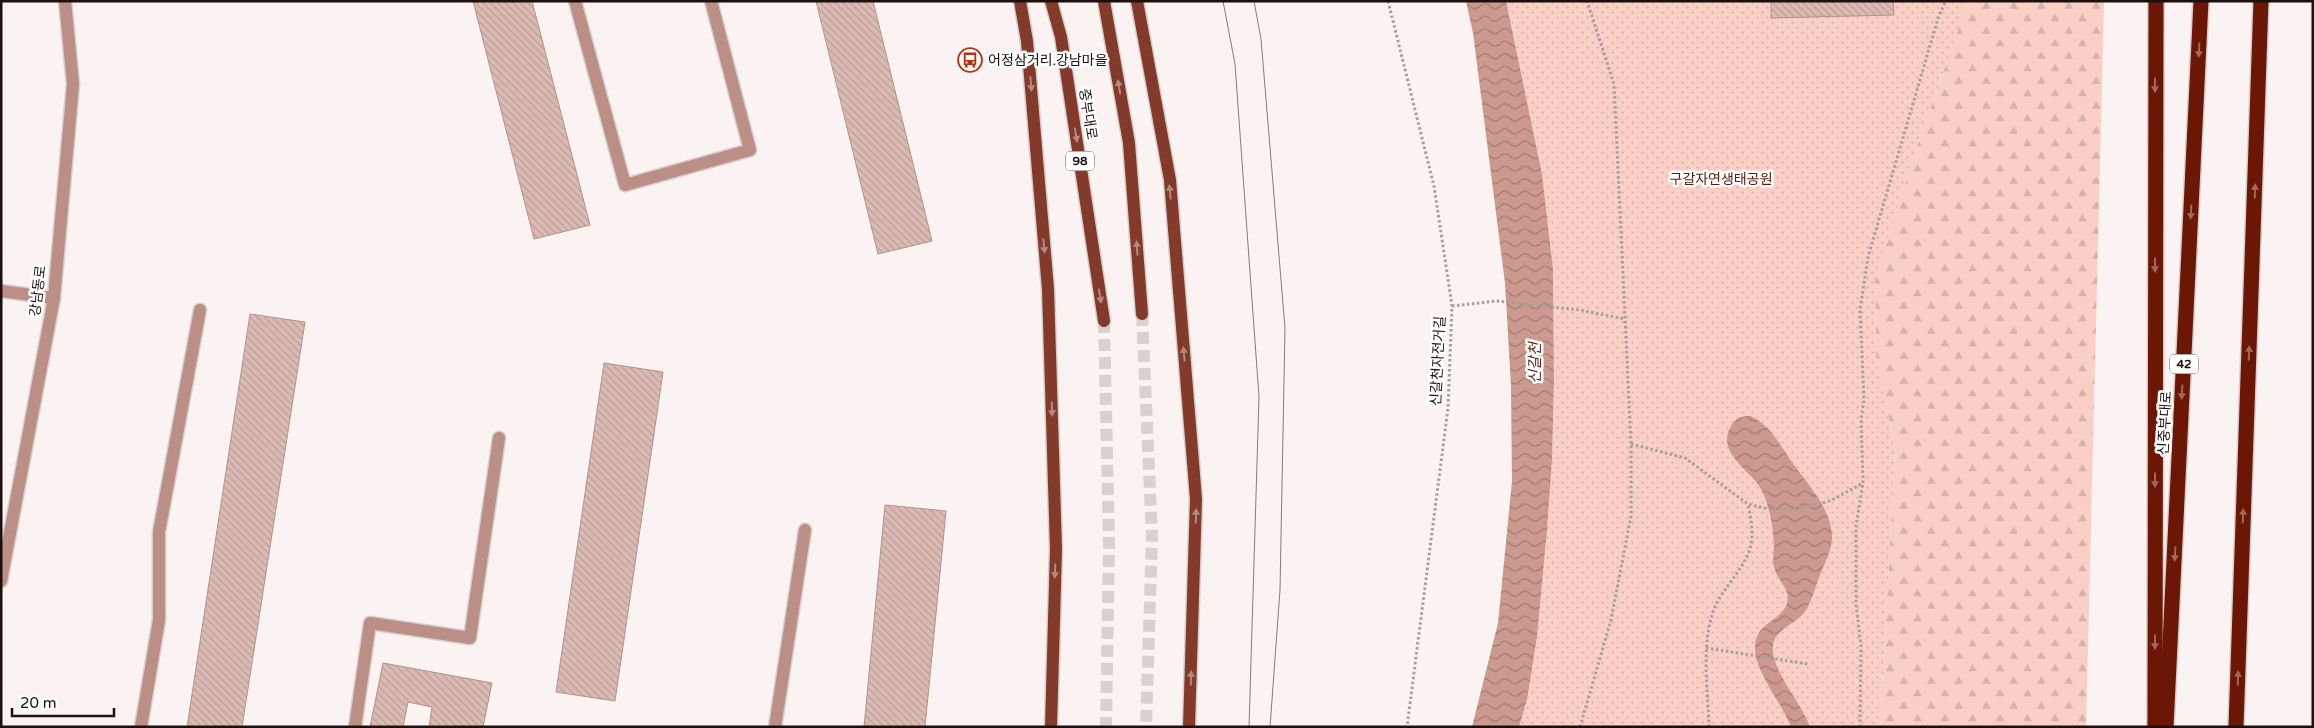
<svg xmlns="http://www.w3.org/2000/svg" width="2314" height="728" font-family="'Varela Round','Noto Sans KR',sans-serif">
<defs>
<pattern id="forest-firs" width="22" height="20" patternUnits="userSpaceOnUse" patternTransform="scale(1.25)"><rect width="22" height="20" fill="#fad0c6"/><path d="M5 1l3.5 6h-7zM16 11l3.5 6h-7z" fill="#d6b2a9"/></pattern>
<pattern id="park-dots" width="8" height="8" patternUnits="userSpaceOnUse" patternTransform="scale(1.25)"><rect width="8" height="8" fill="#fad0c6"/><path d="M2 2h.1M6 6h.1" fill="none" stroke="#d6b2a9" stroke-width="1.8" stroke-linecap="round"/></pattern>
<pattern id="water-waves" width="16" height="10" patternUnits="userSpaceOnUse" patternTransform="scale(1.25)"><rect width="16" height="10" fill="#cb998e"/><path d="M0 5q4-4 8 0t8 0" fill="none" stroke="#a47b72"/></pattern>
<pattern id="building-back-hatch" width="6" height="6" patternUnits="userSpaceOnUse" patternTransform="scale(1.25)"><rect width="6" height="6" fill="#dbbab3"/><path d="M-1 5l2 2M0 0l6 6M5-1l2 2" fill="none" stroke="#bb9f99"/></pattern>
</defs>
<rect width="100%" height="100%" fill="#faf3f1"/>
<path fill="url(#forest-firs)" d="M1965,1h139l-18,726h-206l15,-277 -19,-93 -1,-79 39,-123 45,-128z"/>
<path fill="url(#park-dots)" d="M1506,1h459l-6,26 -45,128 -39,123 1,79 19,93 -15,277h-361l8,-27 10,-63 10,-107 5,-70 2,-77 -1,-114 -11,-95z"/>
<g fill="url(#water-waves)">
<path d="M1466,1h40l36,173 11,95 1,114 -2,77 -5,70 -10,107 -10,63 -8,27h-47l26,-104 14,-142 -1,-95 -6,-103 -32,-250z"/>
<path d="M1750,416c21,8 34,36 47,53 15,20 33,40 35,66 1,13 -7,27 -12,40 -5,12 -8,27 -16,38 -9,11 -29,16 -31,32 -3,25 29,58 37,82h-19c-9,-24 -37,-56 -36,-80 1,-24 23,-25 31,-41 7,-16 -9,-25 -12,-39 -2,-7 0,-15 0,-23 -1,-12 -2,-25 -6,-37 -2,-8 -6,-18 -11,-24 -14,-17 -40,-33 -26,-57 5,-8 10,-10 19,-10z"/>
</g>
<g fill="url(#building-back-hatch)" stroke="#b2928b">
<path d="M473,1h59l58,224 -56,14z"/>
<path d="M816,1h57l59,240 -54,13z"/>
<path d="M1771,1h122l1,14 -123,3z"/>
<path d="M250,314l55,8 -63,405h-55z"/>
<path d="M604,363l59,9 -48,329 -59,-9z"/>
<path d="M885,505l61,6 -21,216h-61z"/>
<path d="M383,663l109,20 -9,44h-54l3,-20 -24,-5 -5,25h-33z"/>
</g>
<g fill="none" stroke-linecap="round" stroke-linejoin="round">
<g stroke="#d9d1cf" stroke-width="12" stroke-dasharray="12 6" stroke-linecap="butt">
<path d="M1142,314l10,223 -6,190"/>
<path d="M1104,321l5,223 -3,183"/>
</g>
<g stroke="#d6cfcd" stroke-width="15">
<g id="minor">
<path d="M575,1l50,184 125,-35 -39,-149"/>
<path d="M1,291l53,7"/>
<path d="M1,581l53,-283 19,-214 -8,-83"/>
<path d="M141,727l18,-107v-88l41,-222"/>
<path d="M355,727l15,-104 100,15 29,-200"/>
<path d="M775,727l30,-197"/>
</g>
</g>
<g stroke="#d6cfcd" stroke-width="15">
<g id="major">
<path d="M1020,1l7,40 21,248 8,260 -5,178"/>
<path d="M1051,1l10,36 43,284"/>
<path d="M1104,1l25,142 13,171"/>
<path d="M1137,1l33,179 26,319 -7,228"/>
</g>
</g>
<g stroke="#d6cfcd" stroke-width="18">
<g id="highway">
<path d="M2155,727l1,-726"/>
<path d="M2166,727l35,-726"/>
<path d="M2236,727l25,-726"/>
</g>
</g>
<g stroke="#a89f9d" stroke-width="3" stroke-dasharray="2.5 2.5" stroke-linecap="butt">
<path d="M1388,1l46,185 18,120 -4,102 -41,319"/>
<path d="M1452,306l45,-5 83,9 45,9"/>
<path d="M1631,444l54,14 63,46 16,4 29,1 20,-3 19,-6 31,-17"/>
<path d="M1706,648l102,16"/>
<path d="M1580,727l31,-107 20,-104v-72l-17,-360 -27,-83"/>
<path d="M1709,727c-1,-37 -8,-79 4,-115 9,-27 39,-47 39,-77 0,-10 -2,-21 -4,-31"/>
<path d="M1860,727l1,-81 -5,-42v-78l7,-43 -2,-64 3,-19 -4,-90 8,-53 71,-242 7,-14"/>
</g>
<use href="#minor" stroke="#bb8f86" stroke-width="12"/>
<use href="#major" stroke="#833a2b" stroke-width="12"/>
<use href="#highway" stroke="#6c1605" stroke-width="15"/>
<g stroke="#867c7a" stroke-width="1">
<path d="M1223,1l12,63 24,333 -10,330"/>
<path d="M1254,1l7,38 24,289 -5,262 -10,137"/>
</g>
</g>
<defs><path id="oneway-solid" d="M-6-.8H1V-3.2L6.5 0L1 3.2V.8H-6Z" transform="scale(1.25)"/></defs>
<g fill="#9f685c">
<use href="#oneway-solid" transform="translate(2199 50) rotate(93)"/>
<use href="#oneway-solid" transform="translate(2155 85) rotate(90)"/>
<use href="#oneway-solid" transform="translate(2255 191) rotate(-88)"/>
<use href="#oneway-solid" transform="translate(2191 212) rotate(93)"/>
<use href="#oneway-solid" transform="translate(2155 265) rotate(90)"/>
<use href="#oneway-solid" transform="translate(2249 353) rotate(-88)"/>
<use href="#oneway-solid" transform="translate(2182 392) rotate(93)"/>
<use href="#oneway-solid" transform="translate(2155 480) rotate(90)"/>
<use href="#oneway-solid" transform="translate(2243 516) rotate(-88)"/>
<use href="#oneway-solid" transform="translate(2175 554) rotate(93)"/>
<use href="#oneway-solid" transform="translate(2155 642) rotate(90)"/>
<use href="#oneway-solid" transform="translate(2238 678) rotate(-88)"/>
</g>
<g fill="#b58980">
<use href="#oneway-solid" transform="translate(1031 84) rotate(85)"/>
<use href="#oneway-solid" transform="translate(1119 87) rotate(-100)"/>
<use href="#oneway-solid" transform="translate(1076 135) rotate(81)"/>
<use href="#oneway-solid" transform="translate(1170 192) rotate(-95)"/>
<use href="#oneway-solid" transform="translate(1044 246) rotate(85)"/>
<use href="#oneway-solid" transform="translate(1137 248) rotate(-94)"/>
<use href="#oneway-solid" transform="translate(1100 296) rotate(81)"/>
<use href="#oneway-solid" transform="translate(1184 354) rotate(-95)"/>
<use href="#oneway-solid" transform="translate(1052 409) rotate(88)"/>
<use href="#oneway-solid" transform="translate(1196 516) rotate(-88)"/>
<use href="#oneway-solid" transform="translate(1055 571) rotate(92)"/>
<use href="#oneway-solid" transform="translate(1191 678) rotate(-88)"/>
</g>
<defs>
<g id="bus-ring" transform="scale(1.25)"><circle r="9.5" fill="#fff" stroke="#ba2f12" stroke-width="1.5"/><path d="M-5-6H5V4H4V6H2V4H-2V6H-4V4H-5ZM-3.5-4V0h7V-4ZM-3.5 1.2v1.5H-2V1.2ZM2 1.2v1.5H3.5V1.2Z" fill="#ba2f12"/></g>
</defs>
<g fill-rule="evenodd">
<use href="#bus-ring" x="970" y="60"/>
</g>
<g text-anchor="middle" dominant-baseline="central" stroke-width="5" stroke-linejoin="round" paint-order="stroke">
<g fill="#fff" stroke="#605856" stroke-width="1">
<rect x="1066" y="151.5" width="28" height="19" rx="4"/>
<rect x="2170" y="354.5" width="28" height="19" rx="4"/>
</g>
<g font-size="12" font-weight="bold" fill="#1c100e">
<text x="1080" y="161">98</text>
<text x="2184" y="364">42</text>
</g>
<g font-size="14" fill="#1c100e" stroke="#fff" text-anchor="start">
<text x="988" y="60">어정삼거리.강남마을</text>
</g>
<g font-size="14" fill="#1c100e" stroke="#fff">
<text transform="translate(1088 114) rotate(81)">중부대로</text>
<text transform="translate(38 291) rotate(-83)">강남동로</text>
<text transform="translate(1438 361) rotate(-87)">신갈천자전거길</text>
<text transform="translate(2165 423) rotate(-87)">신중부대로</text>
</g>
<g font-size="14" fill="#5a1d11" stroke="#fff">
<text x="1721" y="179">구갈자연생태공원</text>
</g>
<g font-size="15" font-style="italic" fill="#5c1f13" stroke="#fff">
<text transform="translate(1535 363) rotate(-90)">신갈천</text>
</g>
</g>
<rect width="2314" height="728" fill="none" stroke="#1c100e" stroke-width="5"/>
<path d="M12 708v8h102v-8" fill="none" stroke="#1c100e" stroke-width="2.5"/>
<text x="20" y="708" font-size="15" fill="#1c100e" stroke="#ffffff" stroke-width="4" paint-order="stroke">20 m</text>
</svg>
